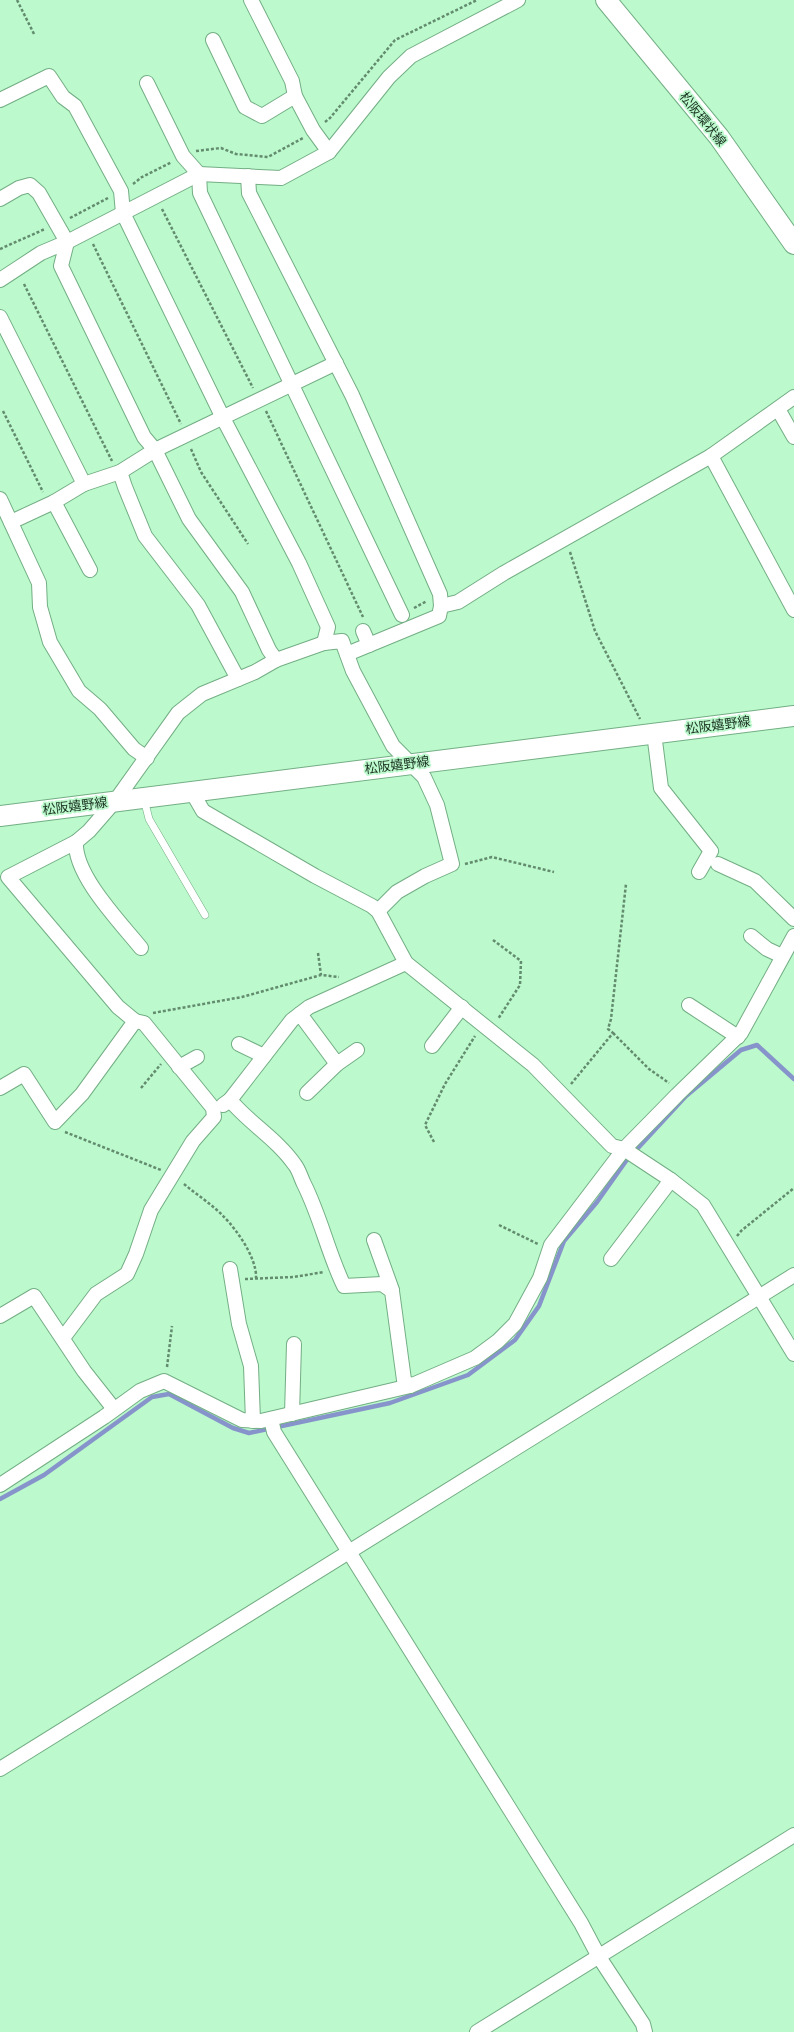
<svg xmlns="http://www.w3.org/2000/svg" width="794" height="2032" font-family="'Archivo Narrow','Noto Sans JP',sans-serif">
<rect width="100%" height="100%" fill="#bcf9cc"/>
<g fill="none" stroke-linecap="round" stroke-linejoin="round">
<path stroke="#8694cb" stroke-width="4.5" d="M0,1499l44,-24 108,-78 17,-3 64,34 16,5 141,-30 78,-28 47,-35 24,-34 25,-65 33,-39 29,-41 60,-65 55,-46 16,-5 37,34"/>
<g stroke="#73ae84" stroke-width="8">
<path id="lane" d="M144,799l5,20 56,96"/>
</g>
<g stroke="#73ae84" stroke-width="16">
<g id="street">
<path d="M251,0l41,81 3,15 18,34 16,22"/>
<path d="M213,40l32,67 17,9 33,-20"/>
<path d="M147,83l36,73 16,18 1,19 202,422"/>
<path d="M0,100l49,-24 14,21 12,9 46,85 2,22 100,205 76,145 29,64 -4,16"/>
<path d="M248,176l1,17 103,202 88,199 1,12"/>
<path d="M0,199l19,-11 11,-3 9,8 28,49 -6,24 83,171 11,13 34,69 53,73 27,58 7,10"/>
<path d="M0,280l41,-27 26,-11 132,-68 82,4 48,-26 60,-75 22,-21 107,-56"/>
<path d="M0,317l84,167 -30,18 -43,20"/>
<path d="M778,409l16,28"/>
<path d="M711,456l83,154"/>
<path d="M120,472l5,15 20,49 53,69 40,74"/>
<path d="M84,484l36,-12 35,-22 181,-87"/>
<path d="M0,499l39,84 1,24 10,35 29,49 21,18 34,40 13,9"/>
<path d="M54,502l36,68"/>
<path d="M363,631l6,14"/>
<path d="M347,654l92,-38 2,-10 17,-4 46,-29 207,-117 83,-59"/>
<path d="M654,733l7,55 50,63 -12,21"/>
<path d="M192,792l11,19 112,65 57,30 6,5 28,52 127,102 79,81 12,3 47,31 32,25 91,149"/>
<path d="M76,842c-2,33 44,80 65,106"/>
<path d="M718,864l37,17 39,38"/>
<path d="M751,936l16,13 15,7"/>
<path d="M689,1005l49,32"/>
<path d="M300,1014l37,50 20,-14"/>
<path d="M239,1044l25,12"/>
<path d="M432,1046l30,-39"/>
<path d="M179,1067l18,-10"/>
<path d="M0,1088l24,-14 31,48 27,-28 53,-73 -17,-14 -110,-130 68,-35 13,-11 27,-31 62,-87 24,-19 53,-22 21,-12 48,-17 18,-2 11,30 40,75 31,31 13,28 15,59 -27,12 -28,16 -19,19"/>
<path d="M307,1093l30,-29"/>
<path d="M230,1100c19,23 47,39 65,65 4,5 6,13 9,19 17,34 24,69 40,102l38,-2 10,7 12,89 6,6"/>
<path d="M223,1105l7,-5 62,-80 17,-13 97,-44"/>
<path d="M374,1240l18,50"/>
<path d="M611,1259l60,-79"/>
<path d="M230,1269l9,55 12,42 2,55"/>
<path d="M0,1316l34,-20 50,75 30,38"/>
<path d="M63,1338l33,-44 31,-20 9,-20 15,-44 42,-69 21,-24 -1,-9 -69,-85 -9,-2"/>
<path d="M292,1414l2,-70"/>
<path d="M271,1419l3,13 307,491 18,34 44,67 2,8"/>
<path d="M0,1485l104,-68 36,-26 24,-10 78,39 19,1 149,-35 65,-28 23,-17 17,-17 25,-46 11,-33 73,-96 53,-54 64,-62 53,-97"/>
<path d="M0,1769l794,-494"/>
<path d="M477,2032l317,-197"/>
</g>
</g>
<g stroke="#73ae84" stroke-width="22">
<g id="secondary">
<path d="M606,0l113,137 75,107"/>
<path d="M0,816l794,-100"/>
</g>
</g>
<g stroke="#638c6f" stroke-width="2.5" stroke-dasharray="3 2" stroke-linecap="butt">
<path d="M17,0l17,34"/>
<path d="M325,122l5,-4 65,-78 82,-40"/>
<path d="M196,151l25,-3 15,6 32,3 35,-19"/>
<path d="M133,184l9,-7 30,-15"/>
<path d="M162,209l91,179"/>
<path d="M70,218l38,-20"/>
<path d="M93,244l88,180"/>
<path d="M0,249l45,-20"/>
<path d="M24,284l88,177"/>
<path d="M3,411l40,81"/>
<path d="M266,411l97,206"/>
<path d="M191,449l10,23 47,72"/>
<path d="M570,552l25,79 45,88"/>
<path d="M414,608l13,-7"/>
<path d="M465,864l27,-7 62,15"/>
<path d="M493,940l28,21 -1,24 -22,34"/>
<path d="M318,953l3,22"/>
<path d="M153,1013l89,-16 79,-22 18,2"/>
<path d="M613,1033l36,36 20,14"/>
<path d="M571,1084l42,-51 -5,-4 3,-10 15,-135"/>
<path d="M141,1088l20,-24"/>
<path d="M65,1132l96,38"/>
<path d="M434,1142l-9,-17 20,-41 30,-48"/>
<path d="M184,1184c13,11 29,21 40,33 14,14 33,42 32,61"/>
<path d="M499,1225l39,19"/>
<path d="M737,1236l4,-5 53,-43"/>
<path d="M245,1279l49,-2 30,-5"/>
<path d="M167,1367l5,-41"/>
</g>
<use href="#lane" stroke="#fff" stroke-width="7"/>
<use href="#street" stroke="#fff" stroke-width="14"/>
<use href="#secondary" stroke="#fff" stroke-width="20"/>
</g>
<g text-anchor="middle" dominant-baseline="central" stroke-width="3.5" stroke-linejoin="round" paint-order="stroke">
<g font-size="13" fill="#172f1f" stroke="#bcf9cc">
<text transform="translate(703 119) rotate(51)">松阪環状線</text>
<text transform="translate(718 725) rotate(-7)">松阪嬉野線</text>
<text transform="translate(397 765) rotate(-7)">松阪嬉野線</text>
<text transform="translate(75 806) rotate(-7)">松阪嬉野線</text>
</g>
</g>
</svg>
